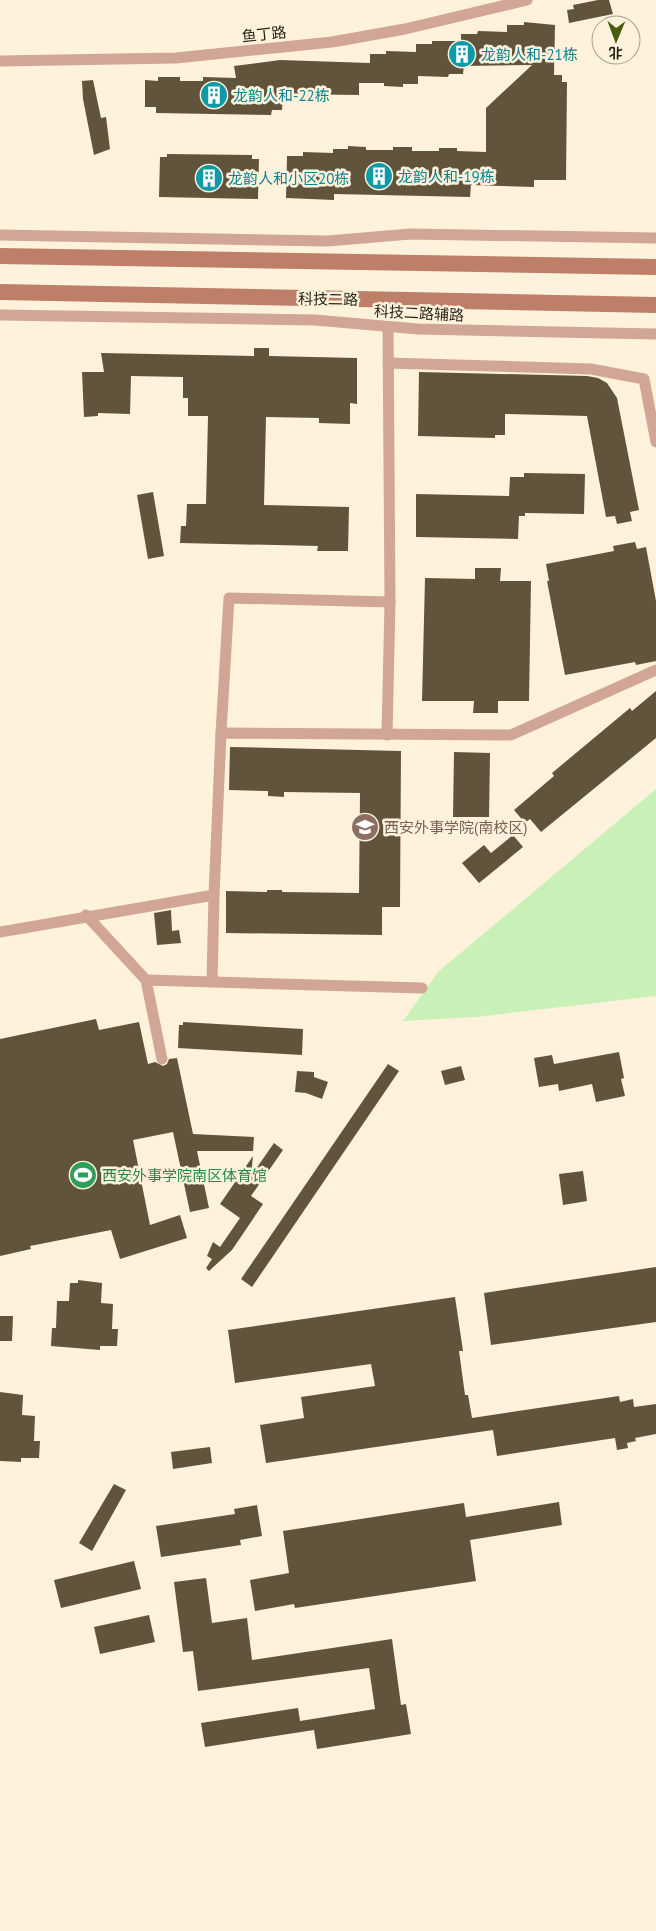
<svg xmlns="http://www.w3.org/2000/svg" width="656" height="1931" font-family="'PT Sans','Noto Sans SC',sans-serif">
<rect width="100%" height="100%" fill="#fef2dd"/>
<path fill="#c9f1b7" d="M656,789v207l-179,21 -74,4 35,-49z"/>
<g fill="#60543d">
<path d="M598,0h11l4,14 -44,9 -2,-13 7,-1 -1,-4z"/>
<path d="M524,22l31,3 -1,50h8v7h5l-1,98h-32v7l-63,-2 -1,12 -136,-3v6l-48,-2 1,-42h16v-4l30,1v-4h15v-3l18,1v3h27v-3h19v4h27v-3h18v3l29,1v-44l46,-43 -68,1 -1,8h-14l-1,3 -30,-1v8h-15v3l-19,-1v-3h-25v12l-76,-1 -1,16h-10l-1,5 -115,-2v-6h-11v-27l13,1v-4h22v4h23v-4l33,1 -2,-12 46,-6 90,3v-9h16v-3l30,1v-8h16v-3h29v-7h16l1,-3 29,1v-7h17z"/>
<path d="M93,80l8,38 5,-1 4,32 -16,6 -11,-56 -1,-18z"/>
<path d="M167,154l85,1v4h7l-1,40 -99,-2 1,-40h7z"/>
<path d="M254,348h15v8l88,2v46l-7,-1v21l-31,-1v-5l-53,-1 -2,88 85,2 -1,44h-31l1,-5 -138,-3 1,-17h5l1,-22h19l2,-88h-20v-18h-5v-21l-52,-1 -1,38 -32,-1v3l-14,1 -2,-45h22l-3,-19 153,3z"/>
<path d="M419,372l168,4 11,2 9,5 10,15 22,112 -9,2 2,9 -15,3 -2,-8 -9,1 -19,-101 -82,-2v21h-10v3l-77,-2z"/>
<path d="M524,473l61,1 -1,40 -59,-1v3h-6l-1,23 -102,-2v-43l93,2 1,-19h14z"/>
<path d="M153,492l11,64 -16,3 -11,-64z"/>
<path d="M635,542l2,7 9,-2 10,54v60l-20,4 -1,-3 -70,13 -18,-94h2l-3,-17 68,-13 -1,-5z"/>
<path d="M475,568h26l-1,13h31l-2,120h-31v12h-25l1,-12h-52l3,-123 50,1z"/>
<path d="M656,691v47l-115,94 -11,-13 -5,4 -11,-13 40,-34 -2,-3 78,-65 2,3z"/>
<path d="M230,747l171,4 -1,156h-18v28l-156,-2v-42l41,1v-2h15v2l77,1 1,-100 -76,-1v5l-16,-1v-5l-39,-1z"/>
<path d="M454,752l36,1 -1,64h-36z"/>
<path d="M513,835l10,12 -44,36 -17,-20 22,-18 7,8z"/>
<path d="M171,910l1,21 7,-1 2,13 -24,2 -3,-32z"/>
<path d="M96,1019l3,11 40,-8 9,42 7,-2 8,4 4,-2 2,-5 8,-1 16,76 61,3 -1,14h-56l12,57 -19,4 -17,-80 -40,8 17,85 30,-10 7,23 -67,21 -9,-29 -81,16 1,3 -31,7v-217z"/>
<path d="M183,1022l120,7 -1,26 -124,-7 1,-23h4z"/>
<path d="M619,1052l5,26 -3,1 4,17 -29,6 -4,-18 -33,7 -1,-7 -19,3 -5,-29 18,-3 2,9z"/>
<path d="M388,1064l11,7 -147,216 -11,-8z"/>
<path d="M461,1066l4,14 -20,5 -4,-14z"/>
<path d="M297,1071l17,1v5l14,5 -6,17 -16,-6 -11,-1z"/>
<path d="M274,1143l9,7 -32,46 12,8 -31,46 -23,21 -3,-3 6,-9 -5,-3 6,-14 7,5 20,-29 -20,-14 33,-48 -2,20z"/>
<path d="M583,1171l4,30 -24,4 -4,-31z"/>
<path d="M656,1267v55l-165,23 -7,-52z"/>
<path d="M78,1280l24,3 -1,20 12,1 -1,25h6l-1,17h-17v4l-49,-4 1,-18h4l1,-27h12l1,-18h8z"/>
<path d="M455,1297l8,54h-4l6,44h3l4,23 147,-22 1,6 13,-3 1,8 22,-3v30l-21,4 1,3 -9,2 1,5 -11,2 -2,-12 -118,18 -4,-26 -227,33 -6,-38 44,-7 -3,-21 74,-11 -4,-22 -136,19 -7,-53z"/>
<path d="M0,1316h13l-1,25h-12z"/>
<path d="M0,1392l23,3 -1,20 13,1 -1,25h6l-1,17h-18v4l-21,-1z"/>
<path d="M210,1447l2,16 -39,6 -2,-17z"/>
<path d="M114,1484l12,6 -34,61 -13,-8z"/>
<path d="M559,1502l3,23 -92,15 6,41 -181,27 -1,-4 -39,7 -5,-31 39,-7 -6,-42 181,-28 2,14z"/>
<path d="M257,1505l5,31 -22,4 1,5 -80,12 -5,-31 79,-12 -1,-5z"/>
<path d="M134,1561l7,28 -80,19 -7,-28z"/>
<path d="M206,1578l6,45 35,-5 5,42 140,-21 9,66 5,-1 5,30 -94,15 -3,-19 -109,17 -4,-24 97,-15 2,13 75,-12 -6,-41 -171,23 -5,-40 -10,1 -9,-70z"/>
<path d="M149,1615l6,27 -55,12 -6,-27z"/>
</g>
<g fill="none" stroke-linecap="round" stroke-linejoin="round">
<g stroke="#d1a696" stroke-width="11">
<path d="M0,61l176,-3 156,-16 73,-13 122,-29"/>
<path d="M0,235l328,6 82,-7 246,4"/>
<path d="M0,315l315,5 103,9 238,5"/>
<path d="M388,363l203,6 53,10 12,63"/>
<path d="M221,733l8,-135 161,4"/>
<path d="M387,735l3,-133 -2,-275"/>
<path d="M86,915l60,65 16,79"/>
<path d="M0,932l214,-37"/>
<path d="M146,980l276,8"/>
<path d="M212,982l2,-87 7,-162 290,2 145,-65"/>
</g>
<g stroke="#bd7f68" stroke-width="16">
<path d="M0,256l656,11"/>
<path d="M0,292l656,13"/>
</g>
</g>
<defs>
<g id="building-disc" transform="scale(1.4375)"><circle r="9.5" fill="#0f9aa8" stroke="#fef2dd"/><path d="M-4-6H4V6H1V3H-1V6H-4ZM-2.5-4.3h1.7v1.8h-1.7ZM.8-4.3h1.7v1.8H.8ZM-2.5-1h1.7V.8h-1.7ZM.8-1h1.7V.8H.8Z" fill="#fff"/></g>
<g id="university-disc" transform="scale(1.4375)"><circle r="9.5" fill="#8d6e63" stroke="#fef2dd"/><path d="M0-5L7-2L0 1L-7-2ZM-4 1L0 2.5L4 1V4Q0 6-4 4Z" fill="#fff"/></g>
<g id="stadium-disc" transform="scale(1.4375)"><circle r="9.5" fill="#2e9e5b" stroke="#fef2dd"/><path d="M0-5a6.5 5 0 1 0 0 10a6.5 5 0 1 0 0-10ZM-3.5-1.8h7v3.6h-7Z" fill="#fff"/></g>
</defs>
<g fill-rule="evenodd">
<use href="#building-disc" x="462" y="54"/>
<use href="#building-disc" x="214" y="95"/>
<use href="#building-disc" x="379" y="176"/>
<use href="#building-disc" x="209" y="178"/>
<use href="#university-disc" x="365" y="827"/>
<use href="#stadium-disc" x="83" y="1175"/>
</g>
<g text-anchor="middle" dominant-baseline="central" stroke-width="5" stroke-linejoin="round" paint-order="stroke">
<g font-size="15" fill="#241f15" stroke="#fef2dd">
<text transform="translate(264 34) rotate(-6)">鱼丁路</text>
<text transform="translate(328 299) rotate(1)">科技二路</text>
<text transform="translate(419 313) rotate(3)">科技二路辅路</text>
</g>
<g font-size="15" fill="#0d838f" stroke="#fef2dd" text-anchor="start">
<text x="481" y="54">龙韵人和-21栋</text>
<text x="233" y="95">龙韵人和-22栋</text>
<text x="398" y="176">龙韵人和-19栋</text>
<text x="228" y="178">龙韵人和小区20栋</text>
</g>
<g font-size="15" fill="#785e54" stroke="#fef2dd" text-anchor="start">
<text x="384" y="827">西安外事学院(南校区)</text>
</g>
<g font-size="15" fill="#27864d" stroke="#fef2dd" text-anchor="start">
<text x="102" y="1175">西安外事学院南区体育馆</text>
</g>
</g>
<g transform="translate(616 40) rotate(181)"><circle r="24" fill="#fef2dd" stroke="#a79e8d"/>
<path d="M0-4L9 19L0 12L-9 19Z" fill="#475f0c"/>
<text y="-8" font-size="14" font-weight="bold" text-anchor="middle" fill="#241f15">北</text>
</g>
</svg>
